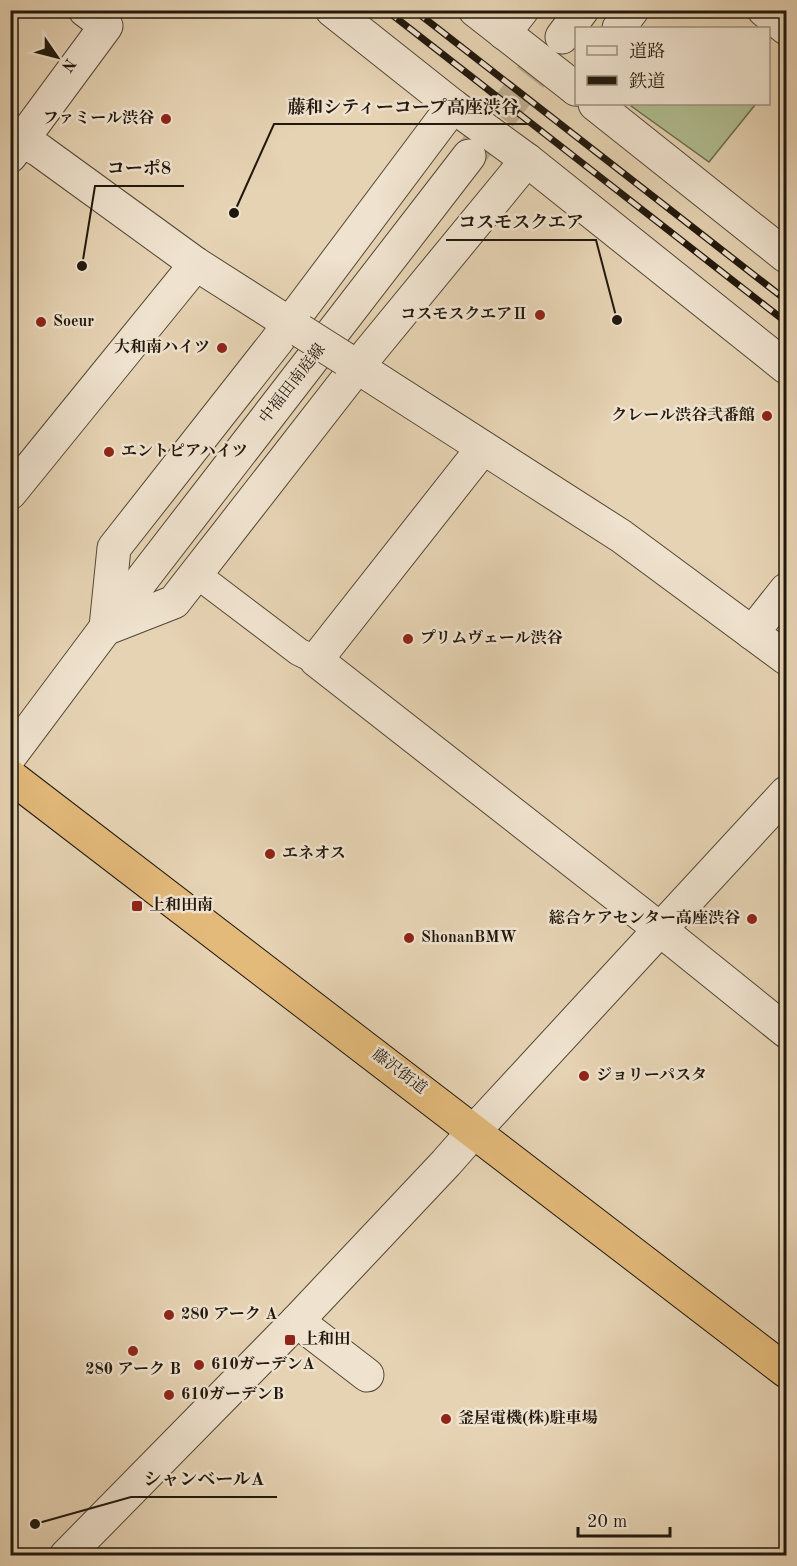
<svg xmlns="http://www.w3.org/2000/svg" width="797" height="1566" font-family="'Old Standard TT','Noto Serif JP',serif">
<rect width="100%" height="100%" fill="#e6d3b3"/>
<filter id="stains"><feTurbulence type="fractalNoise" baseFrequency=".00333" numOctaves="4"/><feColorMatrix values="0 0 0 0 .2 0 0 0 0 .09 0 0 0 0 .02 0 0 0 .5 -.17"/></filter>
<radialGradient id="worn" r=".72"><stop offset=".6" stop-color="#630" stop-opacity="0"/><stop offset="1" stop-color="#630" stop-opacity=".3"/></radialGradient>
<path fill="#b0be91" stroke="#686b4f" stroke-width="1.5" d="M633,104h120l2,1 -46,57 -78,-56z"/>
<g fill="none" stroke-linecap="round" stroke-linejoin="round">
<path stroke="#bfae92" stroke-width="33" stroke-dasharray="33 16" stroke-linecap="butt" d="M470,155l90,-116"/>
<g stroke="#524736" stroke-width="29">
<path id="pedestrian" d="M208,583l91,69 17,8"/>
</g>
<g stroke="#524736" stroke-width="35">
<g id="minor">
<path d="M332,10l121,96 74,54 259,207"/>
<path d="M475,10l101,79"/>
<path d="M764,10l22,18"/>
<path d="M595,104l191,152"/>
<path d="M10,134l29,16 157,114 105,67"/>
<path d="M10,156l96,-130 -21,-16"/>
<path d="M345,359l276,177 165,122"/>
<path d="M483,448l-167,212 326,255 144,116"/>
<path d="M10,493l186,-229"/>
<path d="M752,633l34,-43"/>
<path d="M475,1130l311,-337"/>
<path d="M297,1321l70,54"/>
</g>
</g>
<g stroke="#524736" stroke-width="35">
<g id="tertiary">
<path d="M619,28l13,-18"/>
<path d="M504,33l18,-23"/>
<path d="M562,37l20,-27"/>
<path d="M576,89v-1"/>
<path d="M106,627l8,-79 162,-206 177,-236"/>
<path d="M105,629l69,-27 183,-235 170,-207"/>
<path d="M10,756l134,-179 325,-421"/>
<path d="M66,1556l231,-235 149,-158 29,-33"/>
</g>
</g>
<g stroke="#21180d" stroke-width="35">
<path id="trunk" d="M10,776l776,595"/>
</g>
<use href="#pedestrian" stroke="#efe2ce" stroke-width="27"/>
<use href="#minor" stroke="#efe2ce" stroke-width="33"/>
<use href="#tertiary" stroke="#efe2ce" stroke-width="33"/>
<use href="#trunk" stroke="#e3ba7a" stroke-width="33"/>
<g stroke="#21180d" stroke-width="7">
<g id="rail">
<path d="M386,10l400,312"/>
<path d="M414,10l372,290"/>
</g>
</g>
<use href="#rail" stroke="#efe2ce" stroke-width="4.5" stroke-dasharray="14" stroke-linecap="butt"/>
<g stroke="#524736" stroke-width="35" stroke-linecap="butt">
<path id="minor-bridge" d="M301,331l44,28"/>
</g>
<use href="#minor-bridge" stroke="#efe2ce" stroke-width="33"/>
</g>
<g fill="#8f2418" stroke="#efe2ce" stroke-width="2">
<circle cx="166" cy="119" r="6"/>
<circle cx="540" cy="315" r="6"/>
<circle cx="41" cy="322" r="6"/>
<circle cx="222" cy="348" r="6"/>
<circle cx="767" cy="416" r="6"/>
<circle cx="109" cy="452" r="6"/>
<circle cx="408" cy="639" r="6"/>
<circle cx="270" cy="854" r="6"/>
<rect x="131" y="900" width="12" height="12" rx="3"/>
<circle cx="752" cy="919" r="6"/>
<circle cx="409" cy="938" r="6"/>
<circle cx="584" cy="1076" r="6"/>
<circle cx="169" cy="1315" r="6"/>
<rect x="284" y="1334" width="12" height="12" rx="3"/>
<circle cx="133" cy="1351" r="6"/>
<circle cx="199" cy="1365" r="6"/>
<circle cx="169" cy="1395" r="6"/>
<circle cx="446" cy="1419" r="6"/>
</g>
<g text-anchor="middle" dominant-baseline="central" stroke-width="5" stroke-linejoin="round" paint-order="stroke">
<g font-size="16" font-weight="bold" fill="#21180d" stroke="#efe2ce" text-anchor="start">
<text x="154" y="119" text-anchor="end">ファミール渋谷</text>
<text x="528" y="315" text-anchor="end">コスモスクエアⅡ</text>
<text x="53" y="322">Soeur</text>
<text x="210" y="348" text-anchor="end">大和南ハイツ</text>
<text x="755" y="416" text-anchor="end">クレール渋谷弐番館</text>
<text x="121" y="452">エントピアハイツ</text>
<text x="420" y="639">プリムヴェール渋谷</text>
<text x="282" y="854">エネオス</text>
<text x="149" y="906">上和田南</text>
<text x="740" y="919" text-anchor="end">総合ケアセンター高座渋谷</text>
<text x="421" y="938">ShonanBMW</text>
<text x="596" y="1076">ジョリーパスタ</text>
<text x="181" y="1315">280 アーク A</text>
<text x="302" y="1340">上和田</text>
<text x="211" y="1365">610ガーデンA</text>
<text x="133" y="1370" text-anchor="middle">280 アーク B</text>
<text x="181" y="1395">610ガーデンB</text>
<text x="458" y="1419">釜屋電機(株)駐車場</text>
</g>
<g font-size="16" fill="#21180d" stroke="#efe2ce">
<text transform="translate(293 384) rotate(-52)">中福田南庭線</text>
<text transform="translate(399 1072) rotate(37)">藤沢街道</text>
</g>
</g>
<path fill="none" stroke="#21180d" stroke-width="2" d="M234 213L274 124H532M82 266L95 186H184M617 320L596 240H446M35 1524L131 1497H277"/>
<g fill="#21180d" stroke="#efe2ce" stroke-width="2">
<circle cx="234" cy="213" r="6"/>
<circle cx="82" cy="266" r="6"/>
<circle cx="617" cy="320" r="6"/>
<circle cx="35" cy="1524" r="6"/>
</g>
<g font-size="18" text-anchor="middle" font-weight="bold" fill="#21180d" stroke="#efe2ce" stroke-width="5" stroke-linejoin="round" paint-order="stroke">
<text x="403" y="113">藤和シティーコープ高座渋谷</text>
<text x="139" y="174">コーポ8</text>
<text x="521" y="228">コスモスクエア</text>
<text x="204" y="1485">シャンベールA</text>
</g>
<rect width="797" height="1566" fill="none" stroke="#e6d3b3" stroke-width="36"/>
<rect x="12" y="12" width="773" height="1542" fill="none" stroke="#21180d" stroke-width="3"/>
<rect x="18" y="18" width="761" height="1530" fill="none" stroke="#21180d" stroke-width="1.5"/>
<rect x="575" y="27" width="195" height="78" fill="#efe2ce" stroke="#9d9181" stroke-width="1.5"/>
<rect x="587" y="46" width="30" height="9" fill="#efe2ce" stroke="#9d9181" stroke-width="1.5"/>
<text x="629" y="57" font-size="18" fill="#21180d">道路</text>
<rect x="587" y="76" width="30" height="9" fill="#21180d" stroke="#9d9181" stroke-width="1.5"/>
<text x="629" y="87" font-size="18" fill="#21180d">鉄道</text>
<g transform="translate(57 57) rotate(125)" stroke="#efe2ce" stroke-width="4.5" paint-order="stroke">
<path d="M0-4.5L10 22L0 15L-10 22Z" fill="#21180d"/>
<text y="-9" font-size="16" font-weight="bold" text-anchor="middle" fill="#21180d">N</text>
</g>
<path d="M578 1527v9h92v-9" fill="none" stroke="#21180d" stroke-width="3"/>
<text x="587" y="1527" font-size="18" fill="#21180d" stroke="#efe2ce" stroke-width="4.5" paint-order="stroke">20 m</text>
<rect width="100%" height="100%" filter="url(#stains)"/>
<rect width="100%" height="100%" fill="url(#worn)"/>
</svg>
